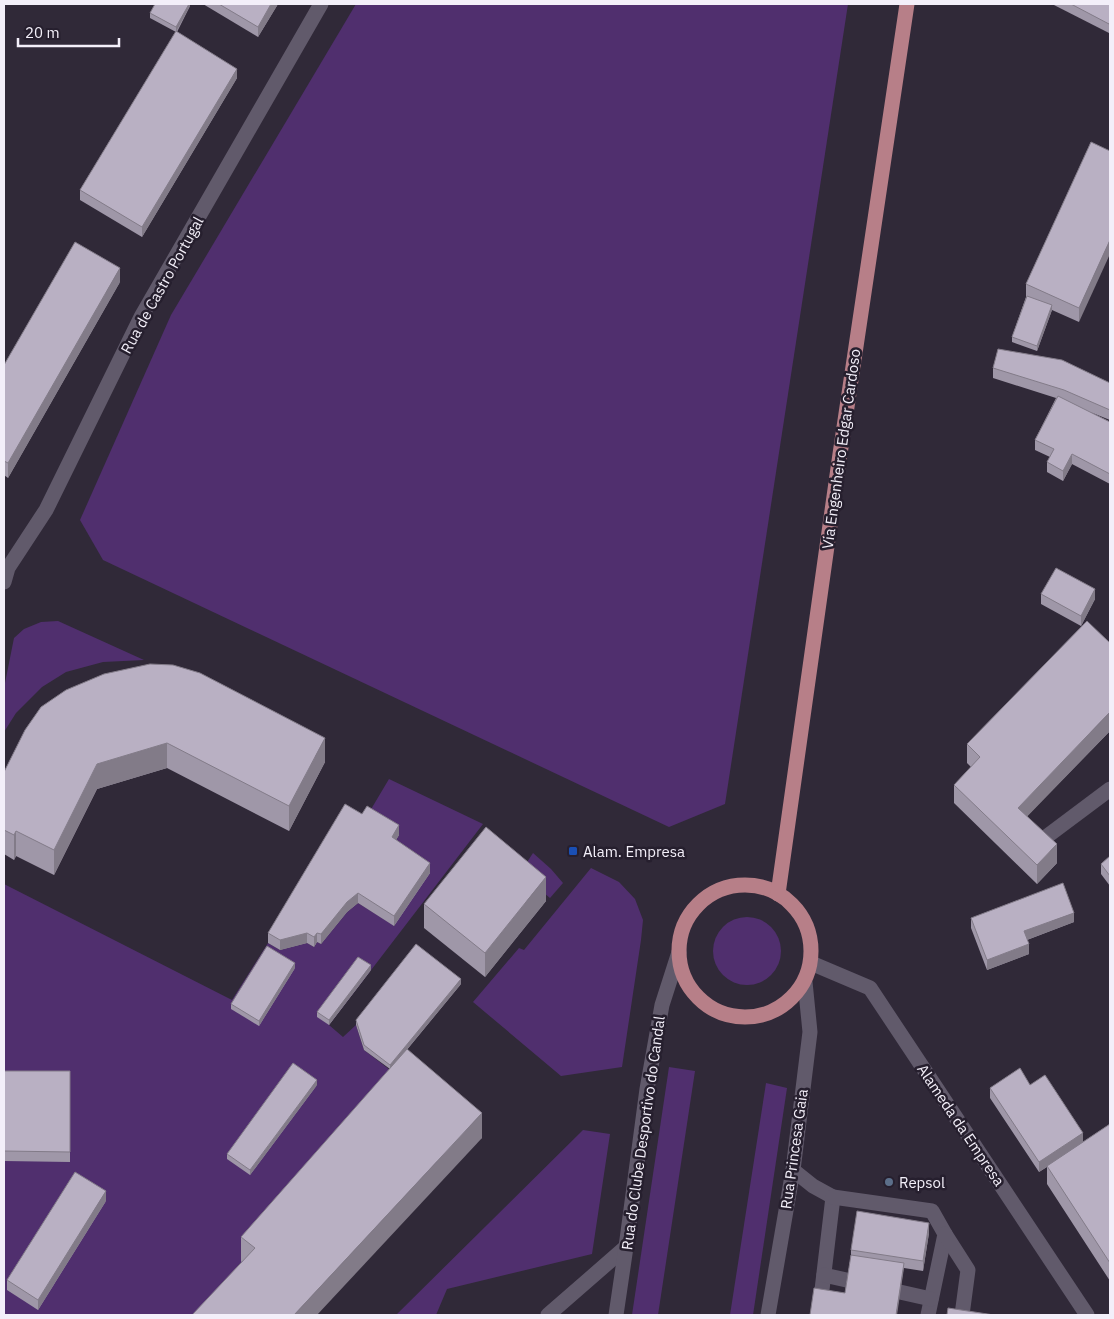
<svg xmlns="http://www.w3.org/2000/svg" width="1114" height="1319" font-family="'IBM Plex Sans',sans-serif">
<rect width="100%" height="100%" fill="#302938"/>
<g fill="#502f6e">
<path d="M356,4h492l-123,800 -56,23 -566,-267 -23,-40 91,-205z"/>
<path d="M58,621l86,39 -41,2 -37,10 -24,15 -26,26 -12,19v-44l10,-50 10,-9 17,-7z"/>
<path d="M389,779l94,45 -154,201 14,12 13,-12 8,25 26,20 -175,245h-211v-431l228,116 36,-57 12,7 27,-7 7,4 3,-5 4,2 26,-32 11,-9 37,23 -3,-79 7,-12 -32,-19z"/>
<path d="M533,853l18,16 12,14 -13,15 -30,-25z"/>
<path d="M591,868l28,14 16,17 8,21 -2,20 -19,127 -61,9 -88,-74 46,-54 5,2z"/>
<circle cx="747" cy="951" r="34"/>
<path d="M669,1067l26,4 -37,244h-26z"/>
<path d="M766,1083l21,5 -34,227h-23z"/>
<path d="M583,1130l27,4 -18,120 -145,35 -11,26h-40z"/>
</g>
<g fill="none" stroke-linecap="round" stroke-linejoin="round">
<g stroke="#615a6b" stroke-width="15">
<path d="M4,582l4,-14 38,-58 95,-193 180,-313"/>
<path d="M1046,837l64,-48"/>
<path d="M811,963l59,25 217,327"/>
<path d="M793,1170l20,16 20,11 -14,118"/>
<path d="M833,1197l99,14 13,23 -17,81"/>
<path d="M945,1234l23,36 -6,45"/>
<path d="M824,1275l107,24"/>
<path d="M548,1315l78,-68"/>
<path d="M616,1315l10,-68 21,-158 15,-84 17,-53"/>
<path d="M768,1315l25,-145 17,-138 -5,-50"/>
</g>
<g stroke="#b77f88" stroke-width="15">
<circle cx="745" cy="951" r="66"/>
<path d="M778,894l62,-440 67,-450"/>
</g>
</g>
<g fill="#9f97a8">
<path d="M190,4v2l-13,26 60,46 -95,159 -62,-37v-10l96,-158 -26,-14v-5z"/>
<path d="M203,4h75l-20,33z"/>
<path d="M1052,4h58v27l-1,2z"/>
<path d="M1091,142l-12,180 -27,-12 -15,41 -25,-9v-5l14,-40v-13z"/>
<path d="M120,282l-112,196 -4,-3v-110z"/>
<path d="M993,368l117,15v37l-20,-8 20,10v62l-38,-20 -9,17 -16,-9v-10l3,-5 -15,-7v-10l21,-42 -63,-20z"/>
<path d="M1041,594l54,5 -14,27 -40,-22z"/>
<path d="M150,664l175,98 -36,69 -122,-63 -70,21 -43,86 -38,-19 -2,4 -10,-6v-82z"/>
<path d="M1110,731l-83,85 30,47 -20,21 -83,-81v-18l17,-18 -4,-4v-19z"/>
<path d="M362,814l37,21 -3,5 34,33 -36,53 -36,-23 -11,9 -26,32 -4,-2 -3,5 -7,-4 -27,7 -12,-7v-10z"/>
<path d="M1110,856v30l-9,-12v-10z"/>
<path d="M546,901l-61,76 -61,-49v-24z"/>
<path d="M971,918l103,4 -47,18 2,14 -42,16 -16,-42z"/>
<path d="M295,968l-36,58 -28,-17v-5z"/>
<path d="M371,970l-42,55 -12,-8v-5z"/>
<path d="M461,984l-60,73 81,81 -241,124v-25l149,-168 -26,-19 -8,-25v-5z"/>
<path d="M4,1071h66v91l-66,-1z"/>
<path d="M317,1085l-67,90 -23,-16v-5z"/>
<path d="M990,1088l93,54 27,-18v157l-63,-97v-17l-8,5 -49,-74z"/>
<path d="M106,1201l-68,109 -31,-20v-10z"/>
<path d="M929,1233l-6,38 -19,-3 -59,25 6,-38v-5z"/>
</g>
<g fill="#827b88">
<path d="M189,4h1v2l-14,26v-5z"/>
<path d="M271,4h7l-20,33v-10z"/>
<path d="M1110,21v10l-1,2v-9z"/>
<path d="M237,69v9l-95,159v-10z"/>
<path d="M1110,240v14l-31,68v-14z"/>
<path d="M120,268v14l-112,196v-15z"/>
<path d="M1052,305v5l-15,41v-5z"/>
<path d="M1072,454v10l-9,17v-10z"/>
<path d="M1095,589v10l-14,27v-10z"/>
<path d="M1110,712v19l-92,95v-18z"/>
<path d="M325,738v24l-36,69v-25z"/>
<path d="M167,743v25l-70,21 -43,86v-25l43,-86z"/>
<path d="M399,825v10l-7,12v-10z"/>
<path d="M16,831v25l-2,4v-25z"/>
<path d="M1057,844v19l-20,21v-19z"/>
<path d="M430,863v10l-36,53v-10z"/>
<path d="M546,877v24l-61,76v-24z"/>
<path d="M358,893v10l-11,9 -26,32v-10l26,-32z"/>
<path d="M1074,913v9l-50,19v-10z"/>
<path d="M307,933v10l-27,7v-10z"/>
<path d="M317,933v9l-3,5v-10z"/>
<path d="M1029,944v10l-42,16v-10z"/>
<path d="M295,963v5l-36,58v-5z"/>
<path d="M371,965v5l-42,55v-5z"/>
<path d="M461,979v5l-71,86v-5z"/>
<path d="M317,1080v5l-67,90v-5z"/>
<path d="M482,1113v25l-165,177h-23z"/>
<path d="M1083,1133v10l-44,29v-10z"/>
<path d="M106,1191v10l-68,109v-10z"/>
<path d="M929,1223v10l-6,38v-10z"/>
<path d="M904,1263v5l-7,47h-1z"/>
</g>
<g fill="#b9b0c3" stroke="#827b88">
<path d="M155,4h34l-13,23 -26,-14z"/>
<path d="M219,4h52l-13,23z"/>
<path d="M1071,4h39v17l-1,3z"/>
<path d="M176,31l61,38 -95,158 -62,-37z"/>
<path d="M1091,142l19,9v89l-31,68 -53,-24z"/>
<path d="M75,242l45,26 -112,195 -4,-2v-96z"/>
<path d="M1027,296l25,9 -15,41 -25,-9z"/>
<path d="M998,349l64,11 48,23v27l-46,-20 -71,-22z"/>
<path d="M1058,396l52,26v52l-38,-20 -9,17 -16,-9 7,-13 -19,-9z"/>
<path d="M1056,568l39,21 -14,27 -40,-22z"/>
<path d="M1087,621l23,22v69l-92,96 39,36 -20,21 -83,-80 26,-28 -13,-13z"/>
<path d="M150,664l23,1 27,8 125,65 -36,68 -122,-63 -70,21 -43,86 -38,-19 -2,4 -10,-5v-58l21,-42 16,-23 25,-17 38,-16z"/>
<path d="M345,804l17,10 5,-8 32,19 -7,12 38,26 -36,53 -36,-23 -11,9 -26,32 -4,-1 -3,4 -7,-4 -27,7 -12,-7z"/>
<path d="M486,827l60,50 -61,76 -61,-49z"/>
<path d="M1110,856v20l-9,-12z"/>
<path d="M1063,883l11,30 -50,18 5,13 -42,16 -16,-42z"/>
<path d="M416,944l45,35 -71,86 -26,-20 -8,-25z"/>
<path d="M267,946l28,17 -36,58 -28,-17z"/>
<path d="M358,957l13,8 -42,55 -12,-8z"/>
<path d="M407,1049l75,64 -188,202h-102l63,-67 -14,-11z"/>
<path d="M293,1063l24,17 -67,90 -23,-16z"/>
<path d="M1020,1068l10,17 15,-10 38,58 -44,29 -49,-74z"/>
<path d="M4,1071h66v81l-66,-1z"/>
<path d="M1110,1124v139l-63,-97z"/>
<path d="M75,1172l31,19 -68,109 -31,-20z"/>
<path d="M857,1211l72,12 -6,38 -72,-11z"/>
<path d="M851,1255l53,8 -8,52h-86l4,-27 31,5z"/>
<path d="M948,1308l46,7h-47z"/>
</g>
<rect fill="#1a4fb4" stroke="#261f2e" stroke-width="2" x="568" y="846" width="10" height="10" rx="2.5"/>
<circle fill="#5c6f8a" stroke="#261f2e" stroke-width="2" cx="889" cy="1182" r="5"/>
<g text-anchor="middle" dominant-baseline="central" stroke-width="5" stroke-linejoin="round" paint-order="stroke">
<g font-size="15" fill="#f3eff9" stroke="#261f2e">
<text transform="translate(162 285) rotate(-61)">Rua de Castro Portugal</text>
<text transform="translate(841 449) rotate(-82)">Via Engenheiro Edgar Cardoso</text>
<text transform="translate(961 1125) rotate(56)">Alameda da Empresa</text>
<text transform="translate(643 1133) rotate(-82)">Rua do Clube Desportivo do Candal</text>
<text transform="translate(794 1149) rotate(-82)">Rua Princesa Gaia</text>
</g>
<g font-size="15" fill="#f3eff9" stroke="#261f2e" text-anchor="start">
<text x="583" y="851">Alam. Empresa</text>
<text x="899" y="1182">Repsol</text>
</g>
</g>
<rect width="1114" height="1319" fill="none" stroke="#f3eff9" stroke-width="10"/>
<path d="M18 38v8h101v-8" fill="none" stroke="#f3eff9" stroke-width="2.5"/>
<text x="25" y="38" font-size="15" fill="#f3eff9" stroke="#261f2e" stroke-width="4" paint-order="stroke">20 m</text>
</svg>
